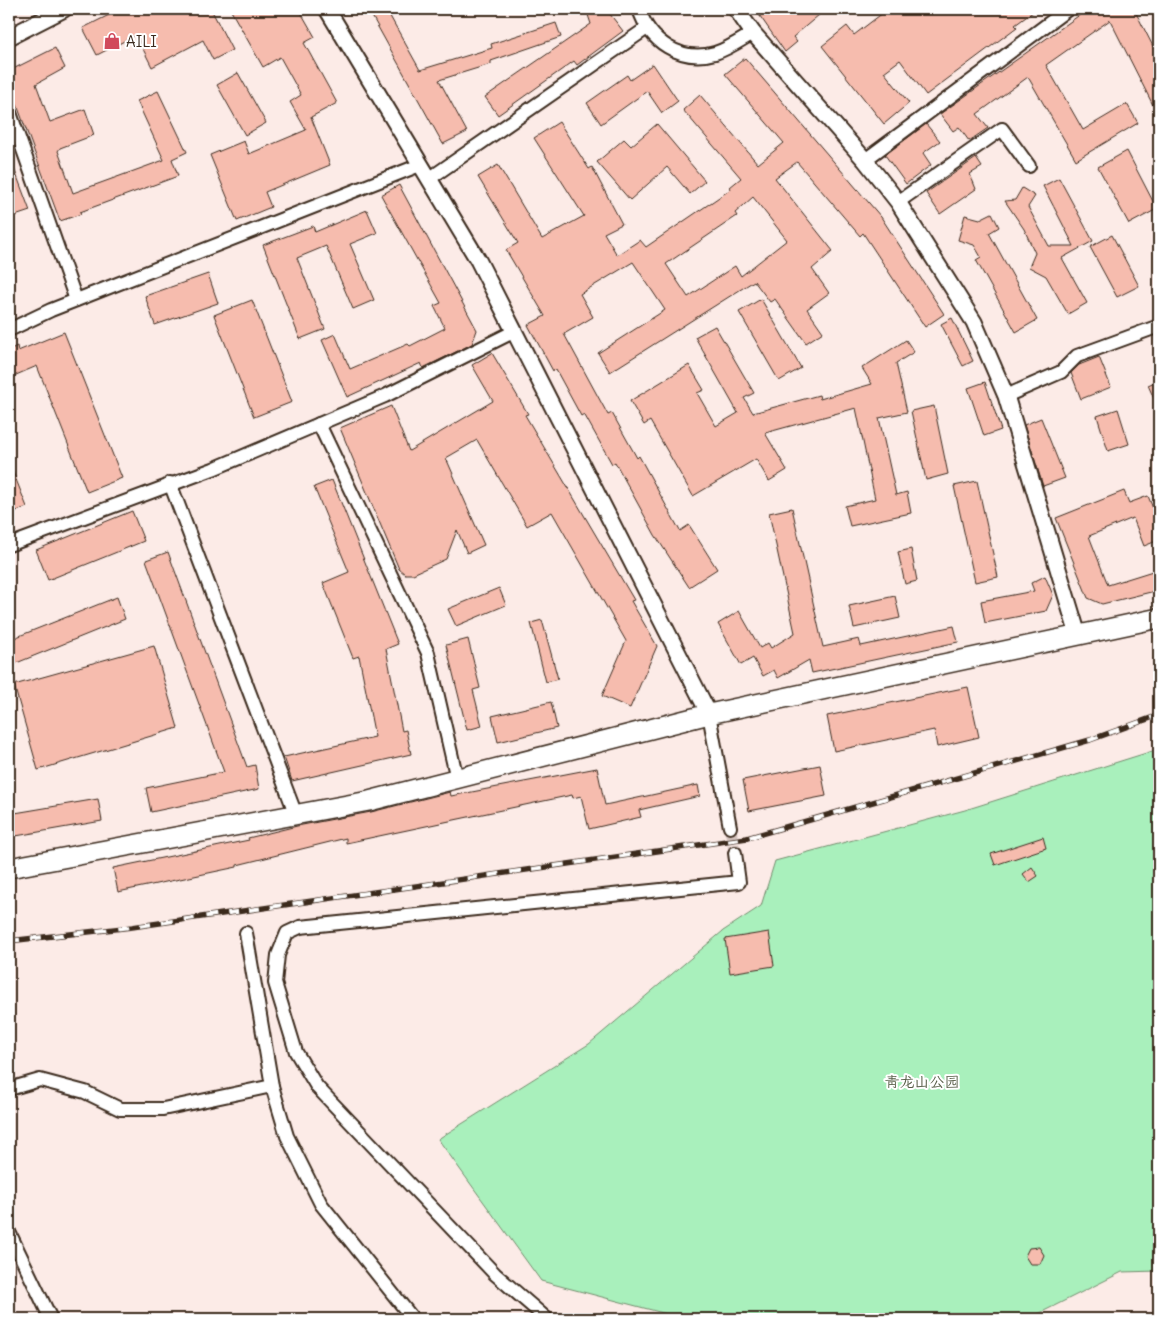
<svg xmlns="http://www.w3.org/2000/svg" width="1168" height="1328" font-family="Delius,'LXGW WenKai TC',sans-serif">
<rect width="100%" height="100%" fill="#fcebe7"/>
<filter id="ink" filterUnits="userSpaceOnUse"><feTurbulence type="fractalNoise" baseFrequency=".02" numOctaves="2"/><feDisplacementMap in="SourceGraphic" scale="10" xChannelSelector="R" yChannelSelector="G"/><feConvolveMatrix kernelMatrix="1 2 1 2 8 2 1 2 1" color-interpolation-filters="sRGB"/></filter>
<g filter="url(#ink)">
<path fill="#a9f0bc" stroke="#728d6d" d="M1159,749v522l-37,1 -94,47h-342l-145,-38 -103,-142 151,-95 134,-113 38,-25 14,-45 190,-51z"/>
<g fill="#f6bcae" stroke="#3b2a1e" fill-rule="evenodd">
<path d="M121,9h90l21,41 -19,10 -10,-20 -51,27 -16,-32 -39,20 -14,-27z"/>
<path d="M230,9h69l16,28 -11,6 33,60 -26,14 19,48 -65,27 6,15 -34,14 -27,-66 34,-14 5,13 57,-24 -16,-28 11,-7 -21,-38 -17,10z"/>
<path d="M368,9h18l34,61 72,-22 -1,-4 65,-21 5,14 -70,24v3l-52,16 28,52 -24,12z"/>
<path d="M586,9h20l17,22 -46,34 -3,-4 -76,54 -13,-18 106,-73z"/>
<path d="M755,9h71l-33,28 4,5 -12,10z"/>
<path d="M888,9h149l-22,16 2,2 -91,68 -26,-35 -16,12 25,31 -25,21 -62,-78 25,-20 7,9z"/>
<path d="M1088,9h46l25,49v59l-49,-97 -64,45 37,65 44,-26 11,19 -62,37 -48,-83 -51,37 11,14 -19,13 -10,-14 -6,4 -13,-17z"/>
<path d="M55,48l10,20 -29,16 14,38 35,-13 9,26 -34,13 -2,3 15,42 91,-33 -27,-59 21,-10 29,61 -15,7 6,17 -98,36 1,2 -21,7 -43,-116 -8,-17v-17z"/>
<path d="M745,58l136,159 63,97 -19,13 -62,-94 -3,3 -63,-74 -22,16 58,73 -21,18 17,24 -22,16 16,23 -17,11 -31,-44 -5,3 -16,-21 -144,91 -12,-19 67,-43 -32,-48 -53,32 13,23 -29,17 44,81 4,-2 25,45 2,-2 41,75 9,-6 28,44 -28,18 -34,-52 -40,-73 -3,2 -28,-50 -3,2 -25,-46 -3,1 -25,-46 17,-9 -39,-66 12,-7 -40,-66 20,-12 44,74 42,-23 -50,-78 25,-16 30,47 3,-2 30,57 -18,9 13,22 23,-15 6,7 85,-58 -1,-2 11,-9 -58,-68 17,-15 58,69 26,-21 -59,-69zM753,197l34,43 -46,36 -6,-10 -47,31 -22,-33 71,-48 -2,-3z"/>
<path d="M653,64l25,37 -16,12 -15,-22 -46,33 -14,-21 40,-28 3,5z"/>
<path d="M238,73l28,50 -21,12 -28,-50z"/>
<path d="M657,124l48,57 -15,13 -23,-27 -37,33 -33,-38 27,-23 7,7z"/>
<path d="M926,124l14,17 -17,12 8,12 -25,19 -21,-29z"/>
<path d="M1127,151l30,58 -28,15 -31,-57z"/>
<path d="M9,155l21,56 -21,7z"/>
<path d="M976,158l6,9 -12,7 6,15 -36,25 -14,-21z"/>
<path d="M1059,178l34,63 -31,17 25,45 -19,11 -22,-38 -17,-9 6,-14 -11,-24 -19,-28 10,-1 7,-12 13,8 -7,11 21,39h25l-31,-60z"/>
<path d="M399,185l78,145 -5,14 -49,24 -2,-5 -74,34 -25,-57 13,-6 15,35 58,-25 2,2 35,-18 -11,-22 7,-3 -60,-108z"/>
<path d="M367,210l10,23 -27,11 24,56 -21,9 -27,-63 -29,12 28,71 -25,10 -37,-94 50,-19 2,6z"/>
<path d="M992,213l7,14 -10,6 48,87 -21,12 -40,-72 5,-3 -7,-12 -16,-5 7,-25 15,4z"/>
<path d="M1112,235l27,51 -22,11 -27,-50z"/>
<path d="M208,274l10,29 -63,22 -10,-29z"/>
<path d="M761,299l40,69 -22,13 -40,-69z"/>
<path d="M252,300l40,102 -38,15 -40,-102z"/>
<path d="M952,318l21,43 -10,5 -22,-42z"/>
<path d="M715,326l39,67 -10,5 9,15 66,-18 1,4 52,-15 -10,-16 44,-28 8,12 -18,11 11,49 -28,6 17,77 11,-3 4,21 -61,13 -5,-20 30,-7 -19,-91 -91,25 22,37 -18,11 -13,-22 -63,37 -43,-75 -6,4 -14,-24 59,-36 15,25 -7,3 19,33 22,-13 -43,-76z"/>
<path d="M64,332l58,146 -35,14 -50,-126 -28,12v-28l8,-4 1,5z"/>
<path d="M492,353l36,61 -3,1 109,185 -3,1 26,45 -27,62 -28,-12 24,-55 -74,-129 -25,14 -50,-86 -31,18 38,87 -17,8 -10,-23 -11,29 -33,15h-8l-6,-5 -59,-141 51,-22 18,45 84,-50 -21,-36z"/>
<path d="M1099,357l12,30 -30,12 -10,-26 8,-8z"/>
<path d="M1159,380v30l-11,-25z"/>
<path d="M985,382l16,48 -17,6 -16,-48z"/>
<path d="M934,406l14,68 -22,6 -15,-69z"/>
<path d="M1118,409l11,35 -21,7 -11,-35z"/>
<path d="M1041,418l24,60 -22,8 -19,-61z"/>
<path d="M9,462l18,45 -18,7z"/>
<path d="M332,480l66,164 -12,5 16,82 4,-1 5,24 -119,27 -8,-24 91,-20 -16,-81 -6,2 -30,-75 26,-11 -35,-85z"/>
<path d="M977,481l21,96 -23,5 -21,-96z"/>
<path d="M1124,491l5,12 19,-7 11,27v17l-15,6 -11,-28 -44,18 19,49 51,-16v21l-57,14 -14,-6 -32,-80z"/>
<path d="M792,508l31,139 36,-8 2,7 93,-20 4,16 -146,31 -3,-13 -31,18 -4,-8 -11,6 -10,-18 -12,7 -23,-41 21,-13 21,37 8,-5 3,5 24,-15 -26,-120z"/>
<path d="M132,511l12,30 -96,39 -12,-30z"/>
<path d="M911,549l6,32 -12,3 -7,-32z"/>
<path d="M168,552l79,215 8,-2 4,24 -108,23 -5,-24 78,-16 -78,-212z"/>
<path d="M1045,576l8,19 -7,16 -61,12 -4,-22 53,-10 -3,-8z"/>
<path d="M499,588l7,17 -50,21 -8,-17z"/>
<path d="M895,596l5,22 -46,10 -5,-22z"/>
<path d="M117,597l8,22 -116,47v-26z"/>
<path d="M542,620l16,59 -12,3 -15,-59z"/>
<path d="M468,639l12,49 -7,2 9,36 -15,4 -21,-85z"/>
<path d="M154,646l24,82 -140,42 -24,-85z"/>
<path d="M968,687l11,50 -42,10 -3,-17 -100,21 -7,-35z"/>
<path d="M551,702l6,26 -59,14 -6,-26z"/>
<path d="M820,765l6,31 -77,15 -6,-31z"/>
<path d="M597,768l8,37 93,-20 2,11 -61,14 2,7 -52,12 -8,-33 -8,2 -1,-3 -226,48v-5l-109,27v2l-119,25 -5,-24 136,-28 -1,-2 49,-12 74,-14 79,-20 1,4z"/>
<path d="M98,799l4,22 -92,16 -1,-23z"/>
<path d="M1043,837l3,11 -51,17 -4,-11z"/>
<path d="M1032,867l6,9 -9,6 -6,-8z"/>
<path d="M769,932l5,34 -44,7 -5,-34z"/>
<path d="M1039,1247l5,8 -4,9h-10l-5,-8 4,-8z"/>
</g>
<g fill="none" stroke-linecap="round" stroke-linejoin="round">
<path stroke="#d5c4bf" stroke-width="12" stroke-dasharray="12 6" stroke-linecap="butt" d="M730,827l5,26"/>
<g stroke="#3b2a1e" stroke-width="16">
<g id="minor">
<path d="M639,9c10,32 41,54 76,44 13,-4 26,-13 38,-20"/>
<path d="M9,110l67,190"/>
<path d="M865,160l203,-151"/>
<path d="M429,179l218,-151"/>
<path d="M898,202l104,-73 27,37"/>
<path d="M9,330l42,-20 369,-145"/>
<path d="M1006,396l55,-24 16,-16 82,-30"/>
<path d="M319,424l109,229 29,126"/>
<path d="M170,483l126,332"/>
<path d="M9,545l204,-76 172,-73 128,-64"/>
<path d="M709,714l21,113"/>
<path d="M246,933l26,153 15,50 34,68 92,115"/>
<path d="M9,1089l31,-9 45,12 35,17h43l109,-23"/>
<path d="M9,1232l42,87"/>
<path d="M547,1319l-52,-45 -178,-187 -21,-35 -21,-69 3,-28 9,-22 13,-6 439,-45 -4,-29"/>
</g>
</g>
<g stroke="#3b2a1e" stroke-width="19">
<g id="tertiary">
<path d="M327,9l151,251 231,454"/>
<path d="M736,9l17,24 112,127 33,42 76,120 32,74 72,239"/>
<path d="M9,37l55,-28"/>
</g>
</g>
<g stroke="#3b2a1e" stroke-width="22">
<path id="primary" d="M9,868l360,-67 340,-87 450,-96"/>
</g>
<use href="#minor" stroke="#fff" stroke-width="12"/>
<use href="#tertiary" stroke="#fff" stroke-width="15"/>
<use href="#primary" stroke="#fff" stroke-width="19"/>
<g stroke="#3b2a1e" stroke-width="5.5">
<path id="rail" d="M9,941l123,-14 615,-89 343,-98 69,-25"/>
</g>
<use href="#rail" stroke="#fff" stroke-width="4" stroke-dasharray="11" stroke-linecap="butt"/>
</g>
</g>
<defs>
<g id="shop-bare" transform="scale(1.35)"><path d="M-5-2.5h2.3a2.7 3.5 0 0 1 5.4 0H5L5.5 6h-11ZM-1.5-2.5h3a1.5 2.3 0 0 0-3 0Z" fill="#d1495b" stroke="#fff" stroke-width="2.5" paint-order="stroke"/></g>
</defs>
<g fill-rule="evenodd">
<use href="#shop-bare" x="112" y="41"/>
</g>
<g text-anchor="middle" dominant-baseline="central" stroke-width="4" stroke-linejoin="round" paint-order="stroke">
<g font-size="15" fill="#3b2a1e" stroke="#fff" text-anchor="start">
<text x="126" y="41">AILI</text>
</g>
<g font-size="15" fill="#565c46" stroke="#fff">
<text x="922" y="1081">青龙山公园</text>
</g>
</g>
<rect width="1168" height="1328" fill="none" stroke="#fff" stroke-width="30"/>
<rect x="15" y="15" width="1138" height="1298" fill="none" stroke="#3b2a1e" stroke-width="2" filter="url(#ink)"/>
</svg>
